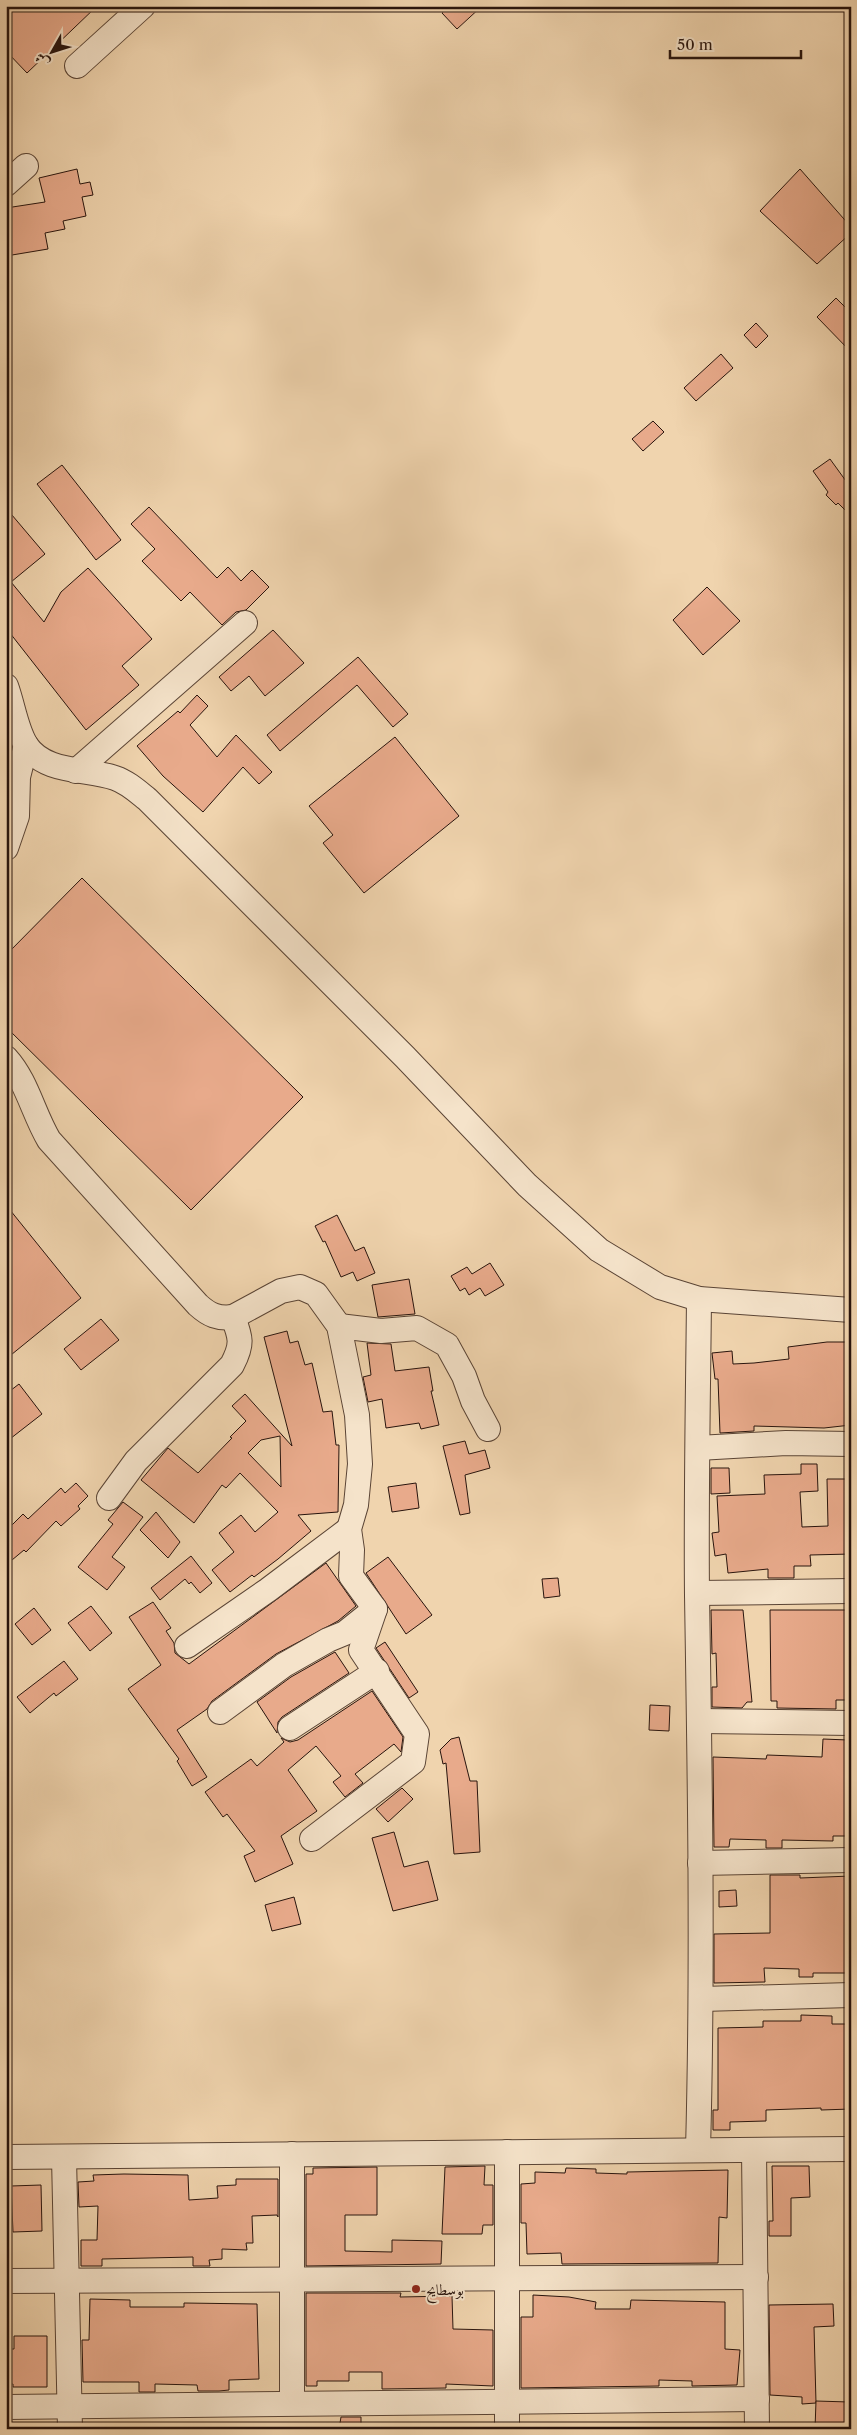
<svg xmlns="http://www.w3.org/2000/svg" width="857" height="2435" font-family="'Libre Caslon Text',Amiri,serif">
<rect width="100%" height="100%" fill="#f0d4ae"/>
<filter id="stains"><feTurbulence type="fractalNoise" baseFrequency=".004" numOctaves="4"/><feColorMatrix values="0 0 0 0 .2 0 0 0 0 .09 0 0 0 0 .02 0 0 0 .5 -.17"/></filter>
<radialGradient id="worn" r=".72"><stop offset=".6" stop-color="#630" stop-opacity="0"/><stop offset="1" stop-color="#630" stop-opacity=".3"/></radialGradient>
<g fill="#e8aa8b" stroke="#28140d" fill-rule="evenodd">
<path d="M6,6h91l-70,67 -21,-22z"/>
<path d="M449,6h33l-25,23 -15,-16z"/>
<path d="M77,169l3,15 10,-2 3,13 -11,2 4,19 -23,5 2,8 -20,4 3,16 -42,7v-48l39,-6 -6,-24z"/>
<path d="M800,169l51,58v6l-34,31 -57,-53z"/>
<path d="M836,298l15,15v39l-34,-35z"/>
<path d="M756,323l12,13 -12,12 -12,-13z"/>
<path d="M721,354l12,14 -37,33 -12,-13z"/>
<path d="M653,421l11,11 -21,19 -11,-12z"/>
<path d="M830,459l21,29v28l-13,-13 -2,2 -10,-10 2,-3 -15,-21z"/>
<path d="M62,465l59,75 -25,20 -59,-76z"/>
<path d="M149,507l68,71 11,-11 13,14 11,-11 17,17 -23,23 -10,2 -14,13 -32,-33 -9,9 -39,-40 13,-12 -24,-25z"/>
<path d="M6,508l39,46 -34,28 33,40 17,-30 27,-24 64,71 -30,27 17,19 -53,45 -80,-102z"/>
<path d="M707,587l33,34 -37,34 -30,-35z"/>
<path d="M273,630l31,33 -39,33 -16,-20 -18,15 -12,-14z"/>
<path d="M358,657l50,57 -15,13 -36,-42 -77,66 -13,-16z"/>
<path d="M197,695l11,11 -18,19 27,32 19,-22 36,37 -13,12 -16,-17 -40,45 -40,-36 -26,-30 41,-35 2,2z"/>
<path d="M395,737l64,79 -95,77 -41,-50 10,-8 -24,-29z"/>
<path d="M82,878l221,219 -112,113 -185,-183v-72z"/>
<path d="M6,1205l75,93 -75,61z"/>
<path d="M337,1215l18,36 9,-4 11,26 -18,8 -4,-9 -12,5 -16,-36 -2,1 -8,-16z"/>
<path d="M490,1263l14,22 -19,11 -5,-8 -11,7 -4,-7 -5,3 -9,-15 16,-9 5,7z"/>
<path d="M409,1279l6,35 -37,3 -6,-32z"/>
<path d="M101,1319l18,21 -38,30 -17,-21z"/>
<path d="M287,1331l3,12 8,-2 7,24 7,-2 11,49 9,-1 4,34h3l-1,67 -40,3 13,16 -33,28 -24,18 -2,-2 -22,17 -18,-22 22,-18 -15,-19 22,-18 14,17 23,-20 -38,-39 -14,15 -4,-3 -28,38 -53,-43 27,-32 30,25 34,-35 -2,-1 16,-16 -14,-15 13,-12 47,52 -28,-109zM280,1436l1,51 -33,-34 13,-13z"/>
<path d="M827,1342h24v83l-27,3 -70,-2v5l-34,2 -2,-54h-3l-3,-26 20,-2 1,13 21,-1 35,-4 -1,-12z"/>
<path d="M367,1343l24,1 4,27 34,-4 4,24h-2l8,34 -18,4 -2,-6 -33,5 -4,-29 -14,3 -5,-25 8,-2z"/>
<path d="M19,1384l23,30 -36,28v-48z"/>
<path d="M465,1441l4,13 16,-4 5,18 -25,7 5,38 -10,2 -17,-69z"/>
<path d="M801,1464h16l1,27 -18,1 2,35 26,-1 -1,-47h24v75l-41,1 1,11h-17v12h-26v-9l-40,4 -2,-19 -11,2 -3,-23 7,-1 -2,-36 48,-2 -1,-19 37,-1z"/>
<path d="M711,1468h18l1,25 -19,1z"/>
<path d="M76,1483l12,13 -10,10 2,3 -19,17 -5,-5 -30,31 -2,-2 -18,15v-34l17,-17 5,5 33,-31 4,5z"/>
<path d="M416,1483l3,25 -27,4 -4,-25z"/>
<path d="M123,1502l20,15 -31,40 13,10 -18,23 -29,-23 35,-43 -5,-4z"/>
<path d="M156,1512l24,30 -12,16 -28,-28z"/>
<path d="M191,1556l21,27 -12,10 -9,-11 -2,2 -4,-5 -25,21 -9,-12z"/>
<path d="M388,1557l44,58 -26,19 -40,-61z"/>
<path d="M326,1563l30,43 -18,15 -62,33 -64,47 -5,8 -30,21 30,47 -15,9 -15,-25 2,-2 -51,-70 33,-24 -32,-48 24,-15 18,26 -5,3 8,12 1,10 14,11z"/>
<path d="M558,1578l2,18 -16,2 -2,-19z"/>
<path d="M91,1606l21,27 -22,18 -22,-28z"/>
<path d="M34,1608l17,22 -19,15 -17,-21z"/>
<path d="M711,1610h32l9,92h-5l-5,6 -30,-1v-20h5l-1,-34 -4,1z"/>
<path d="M770,1610h81v90h-15v9l-59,-1v-7h-6z"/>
<path d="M385,1642l33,50 -9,6 -33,-50z"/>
<path d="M335,1652l14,21 -67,44 -4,5 -1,11 -20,-31 34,-25z"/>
<path d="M64,1661l14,18 -22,17 -2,-3 -24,20 -13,-16z"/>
<path d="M372,1691l31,46 -2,15 -7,-8 -39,30 8,9 -18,14 -12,-15 8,-6 -25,-30 -28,24 29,41 -36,25 12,28 -38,18 -11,-26 11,-5 -28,-37 -4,3 -18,-25 46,-33 6,7 27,-24 -3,-4 9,4 8,-2z"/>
<path d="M650,1705l20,1 -1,25 -20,-1z"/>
<path d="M459,1737l11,44h7l3,71 -26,2 -8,-91 -3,1 -3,-14 11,-11z"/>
<path d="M823,1739l25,1v7l3,1v88h-18v5l-51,-1v8h-16v-8l-36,-1 -1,8h-15l-1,-90 53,2 1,-4 55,2z"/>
<path d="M402,1788l11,11 -25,23 -12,-13z"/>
<path d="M394,1832l10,35 24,-6 10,39 -45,11 -21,-73z"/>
<path d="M770,1875h30v3l51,-2v97h-38v4h-14v-8l-35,-1 1,14 -51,1v-49l56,-1z"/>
<path d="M736,1890l1,16 -18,1v-16z"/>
<path d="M294,1897l7,27 -29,7 -7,-26z"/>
<path d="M801,2015l31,1v8h19v85l-30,1v-2l-55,2v11l-36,1v8h-17v-20h5v-82l45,-1v-6h38z"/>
<path d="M485,2166l-1,19h9v40h-10l-1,9h-40l3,-67z"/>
<path d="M772,2166h37l1,31 -19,1v38h-22v-15h4z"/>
<path d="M377,2167v48h-32v36l47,1v-12l50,1 -1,23 -135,2v-92h7v-6z"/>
<path d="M566,2168l30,1v4l31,1v-2l101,-2 -1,48 -8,-1 -1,46 -156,1 -1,-11 -34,1 -1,-31h-5v-39l14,-1v-11l30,1z"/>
<path d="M124,2174l64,1 1,25 29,-2 -1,-12 19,-1v-6h42v38l-1,-2 -25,1 1,27h-7l1,7 -25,-1v10l-13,1 1,6h-17v-9l-91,2v7h-21v-26h16l1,-34 -19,1 -1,-25 16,-1 -1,-6z"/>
<path d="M41,2185l1,46 -29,1 -2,-46z"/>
<path d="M306,2293h95l-1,4 52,-1 1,33 40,1v56l-47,-2v4l-64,1v-17h-33v9h-32v5h-11z"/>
<path d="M533,2295l36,2 27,5 -1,7h35l1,-9 94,2v47l15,1 -3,35 -45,1v-5l-33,-1v6l-138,2v-71h12z"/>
<path d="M90,2299l40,1v7h54v-4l73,1 2,75 -30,1v10l-10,1h-21l-1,-6 -42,-1v8h-16v-10h-56l-1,-42h7z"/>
<path d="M833,2304l1,22 -20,1 2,76 -14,1v-7l-32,-2 -1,-90z"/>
<path d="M14,2336h33v51h-34v-3h-7v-35h8z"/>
<path d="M816,2401l33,1 -1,27h-33z"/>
<path d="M341,2417h20v12h-22z"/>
</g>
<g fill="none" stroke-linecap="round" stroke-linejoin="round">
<g stroke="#5a4435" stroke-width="26">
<g id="minor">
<path d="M77,66l66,-60"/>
<path d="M6,184l20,-18"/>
<path d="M6,686c7,19 10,43 20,59 19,29 61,23 89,33 12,4 22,13 32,21l258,258 122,128 72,65 61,37 39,12 152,11"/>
<path d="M76,771l169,-148"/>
<path d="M6,848l11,-32 1,-39 8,-32"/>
<path d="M6,1058c21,23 27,55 43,82l149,165c11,10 20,14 35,12l48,-26 19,-4 16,7 23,32 18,89 3,49 -4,41 -7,24 3,21 -1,26 24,33 -14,41 56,84 -4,28 -101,77"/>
<path d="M339,1326l42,5 36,-3 30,17 17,31 9,25 15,28"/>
<path d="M698,1448l88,-5 65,1"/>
<path d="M109,1498l27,-37 96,-96c11,-21 9,-27 1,-48"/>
<path d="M697,1593l154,-2"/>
<path d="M187,1646l81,-56 81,-61"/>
<path d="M220,1712l64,-47 44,-25 17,-7 30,-24"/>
<path d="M701,1721l150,2"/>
<path d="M290,1728l87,-57"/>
<path d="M700,1863l151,-3"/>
<path d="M702,1999l149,-4"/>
<path d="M698,2150c5,-185 2,-370 -1,-555 -1,-99 1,-197 2,-296"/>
<path d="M754,2150l3,279"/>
<path d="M292,2154v249"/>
<path d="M6,2157l845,-8"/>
<path d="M64,2157l6,272"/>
<path d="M6,2281l750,-4"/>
<path d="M6,2407l751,-8"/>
<path d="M507,2429v-277"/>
</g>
</g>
<use href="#minor" stroke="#f5e3ca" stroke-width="24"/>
</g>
<circle fill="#8f2418" stroke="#f5e3ca" stroke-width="2" cx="416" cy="2289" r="5"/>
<g text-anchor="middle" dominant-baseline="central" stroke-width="4" stroke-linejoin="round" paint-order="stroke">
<g font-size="15" fill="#28140d" stroke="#f5e3ca" text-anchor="start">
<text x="426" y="2289">بوسطايح</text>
</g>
</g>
<rect width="857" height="2435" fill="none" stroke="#f0d4ae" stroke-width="25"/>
<rect x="8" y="8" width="842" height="2420" fill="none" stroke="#28140d" stroke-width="2.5"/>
<rect x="12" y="12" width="832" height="2410" fill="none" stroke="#28140d"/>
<g transform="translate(52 52) rotate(231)" stroke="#f5e3ca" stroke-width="4" paint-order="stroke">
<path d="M0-4L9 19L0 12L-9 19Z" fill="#28140d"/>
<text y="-8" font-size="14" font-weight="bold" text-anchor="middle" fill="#28140d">ش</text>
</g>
<path d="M670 50v8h131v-8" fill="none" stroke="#28140d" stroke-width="2.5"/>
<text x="677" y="50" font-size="15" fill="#28140d" stroke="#f5e3ca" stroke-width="4" paint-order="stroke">50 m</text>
<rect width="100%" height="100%" filter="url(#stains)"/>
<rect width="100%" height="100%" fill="url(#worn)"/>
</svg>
